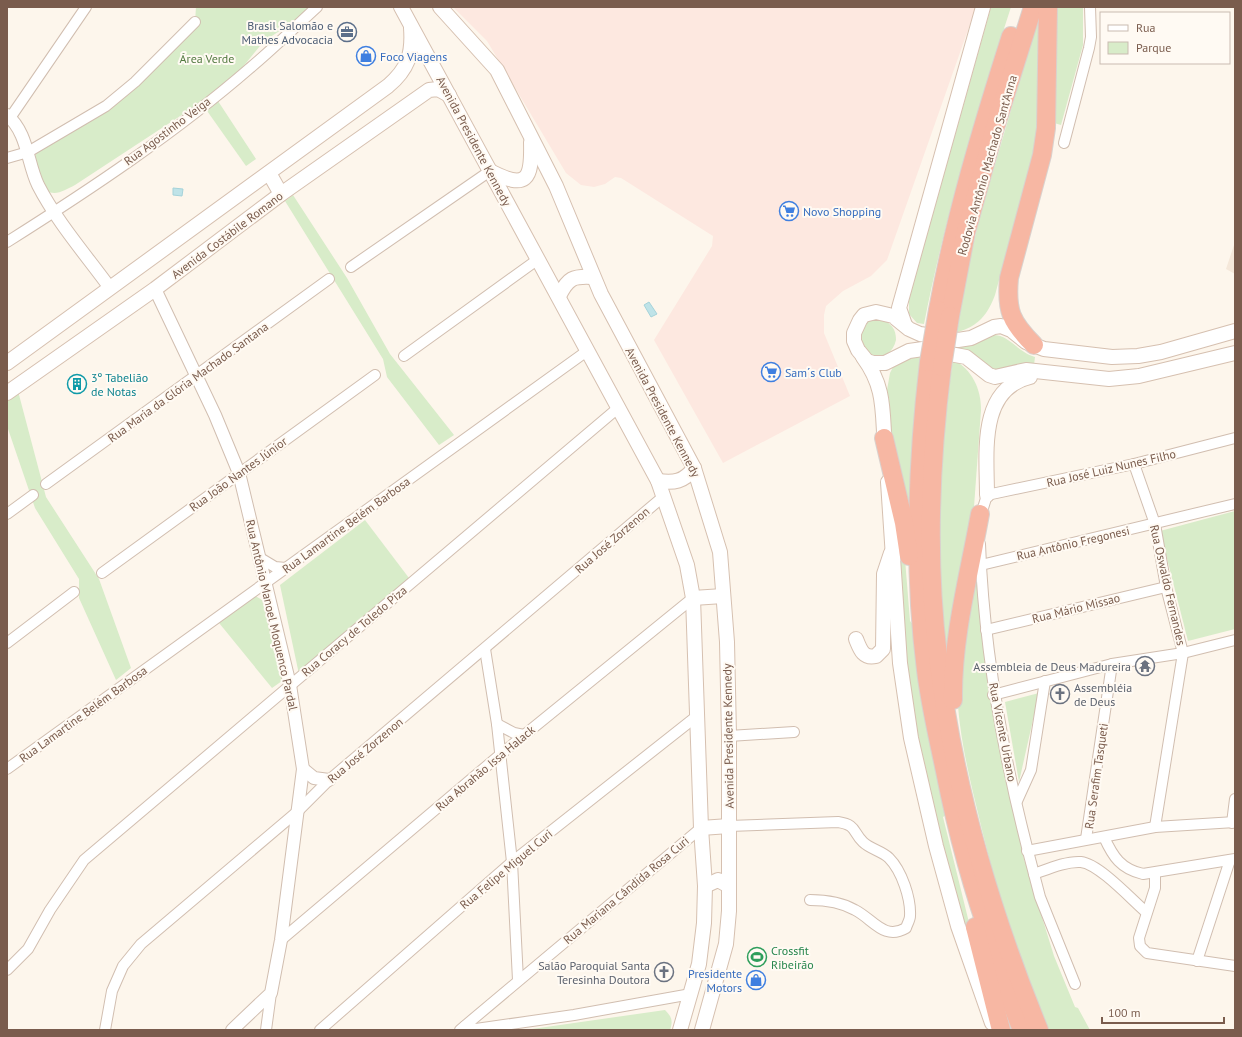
<svg xmlns="http://www.w3.org/2000/svg" width="1242" height="1037" font-family="'PT Sans',sans-serif">
<rect width="100%" height="100%" fill="#fdf6ec"/>
<path fill="#f5e8da" d="M1235,242v32l-9,-5z"/>
<path fill="#fde8e0" d="M453,7h523l-89,253 -16,16 -28,15 -17,15 -2,9v18l26,63 -127,67 -69,-123 58,-94 1,-10 -92,-58 -6,-1 -10,7 -11,3 -13,-2 -15,-12 -79,-132z"/>
<g fill="#d8ecc9">
<path d="M196,7h121l-53,34 -35,43 -154,101c-10,5 -18,11 -29,6l-12,-29 2,-10 63,-42 96,-88z"/>
<path d="M991,7h20c-34,105 -66,209 -87,317l-7,-1 -8,-9v-15z"/>
<path d="M1054,7h29v38l-22,80 -7,-2z"/>
<path d="M1043,10l-3,95 -4,37 -41,153c-7,19 -17,32 -38,37l11,-65 13,-55 57,-194z"/>
<path d="M216,98l40,61 -10,7 -41,-58z"/>
<path d="M293,195l54,83 43,76 64,81 -15,10 -52,-68 -4,-18 -98,-158z"/>
<path d="M876,318c12,3 20,8 20,22 -3,13 -12,17 -24,18l-15,-17 10,-20z"/>
<path d="M993,335c17,0 24,17 42,22l-1,8 -35,7 -41,-20 1,-5z"/>
<path d="M906,354l15,2 -10,107 -1,53 -19,-74 -4,-52 3,-17 4,-8z"/>
<path d="M953,359c19,11 28,29 28,51l-7,97 -26,163c-13,-103 -10,-208 5,-311z"/>
<path d="M18,391l28,106 53,82 32,89 -15,12 -37,-82v-19l-44,-71 -28,-82v-28z"/>
<path d="M893,496l12,63 5,62 4,5 32,189 -3,2 33,134h-3l-22,-68 -17,-67 -25,-117z"/>
<path d="M1235,511v118l-47,12 -28,-110z"/>
<path d="M365,520l47,62 -112,97 -20,-94z"/>
<path d="M977,558l3,65 10,74 34,162 30,97 21,51 3,1 12,22h-41c-33,-73 -54,-144 -72,-221 -10,-41 -19,-81 -20,-122z"/>
<path d="M250,593l14,8 18,74v6l-10,7 -57,-70z"/>
<path d="M1039,693l-20,89 -14,-80z"/>
<path d="M665,1010c7,7 8,11 5,20h-145z"/>
</g>
<g fill="#bfe3e8" stroke="#a5d3da">
<path d="M173,188l10,1 -1,7 -9,-1z"/>
<path d="M649,302l8,12 -6,3 -7,-12z"/>
</g>
<g fill="none" stroke-linecap="round" stroke-linejoin="round">
<g stroke="#d1beb0" stroke-width="12">
<g id="minor">
<path d="M10,118l76,-111"/>
<path d="M1064,143l25,-95 2,-11 -1,-30"/>
<path d="M7,158l21,-6 78,-46 29,-24 60,-60"/>
<path d="M7,242c84,-53 168,-109 243,-174 23,-19 45,-41 67,-61"/>
<path d="M351,267l139,-96"/>
<path d="M404,356l133,-96"/>
<path d="M1134,464l21,60 11,63 17,66 -28,174"/>
<path d="M46,484l283,-205"/>
<path d="M7,514l26,-19"/>
<path d="M980,518l7,-23 147,-31 101,-26"/>
<path d="M980,544c4,112 25,222 54,330l6,23 35,87"/>
<path d="M260,558l15,9 11,1"/>
<path d="M981,565l254,-61"/>
<path d="M102,573l273,-198"/>
<path d="M986,630l180,-43"/>
<path d="M7,643l67,-51"/>
<path d="M485,649l12,75 15,138 6,118"/>
<path d="M993,695l119,-31 71,-11 52,-13"/>
<path d="M497,724l17,9 10,2"/>
<path d="M729,736l65,-4"/>
<path d="M7,769l580,-418"/>
<path d="M1017,801l14,-31 14,-89"/>
<path d="M1232,823l3,-24"/>
<path d="M729,826l109,-4c19,3 14,9 25,20 7,7 19,9 26,16 13,13 22,41 21,58 0,4 -3,8 -4,12 -22,13 -33,-9 -51,-18 -14,-8 -29,-10 -45,-10"/>
<path d="M1104,837c9,20 17,32 39,37l92,-15"/>
<path d="M1086,839l26,-175"/>
<path d="M1027,851l128,-24 80,-5"/>
<path d="M1155,873v15l-16,50 1,8 7,7 88,13"/>
<path d="M1034,874c14,-5 32,-13 47,-12 18,2 50,37 65,50"/>
<path d="M281,940l220,-186 192,-156"/>
<path d="M1197,961l33,-101"/>
<path d="M7,970l21,-21 22,-39 34,-50 534,-452"/>
<path d="M465,1026l11,3 98,-14 117,-21"/>
<path d="M105,1030l7,-39 11,-25 18,-22 157,-133 31,-31 335,-284"/>
<path d="M266,1030l5,-37"/>
<path d="M320,1030l192,-168 185,-146"/>
<path d="M460,1030l241,-202"/>
</g>
</g>
<g stroke="#d1beb0" stroke-width="14">
<g id="tertiary">
<path d="M7,115c21,18 20,47 31,70 19,37 48,70 72,103"/>
<path d="M155,289l60,126 24,58 51,212 13,84 -22,171 -10,53 -39,37"/>
<path d="M303,769l11,9 15,2"/>
</g>
</g>
<g stroke="#d6c0b0" stroke-width="16">
<g id="secondary">
<path d="M401,7l257,474 29,84 6,33 8,230 4,58 -1,37 -5,41 -19,66"/>
<path d="M440,7l57,63 59,116 45,108 93,174 26,84 7,90 2,94v175l-3,33 -24,86"/>
<path d="M490,171c37,19 42,9 41,-29"/>
<path d="M269,173l12,21"/>
<path d="M559,296c9,-18 14,-20 33,-19"/>
<path d="M905,325l-6,-17 84,-301"/>
<path d="M1235,331l-74,21 -23,4 -26,1 -68,-8 -18,-7 -15,-12 -10,-4 -7,1 -23,11 -13,2 -38,-6 -11,-5 -16,-13 -17,-4 -12,3 -4,5 -6,13v8l4,9 9,11 6,2h12l24,-12 14,-2 43,8 23,18 6,2 31,-7 83,9 30,-3 96,-23"/>
<path d="M863,357c23,31 19,55 22,91"/>
<path d="M7,363l381,-277c20,-17 25,-32 23,-58"/>
<path d="M7,393l148,-104 126,-95 148,-104 9,-1 11,6"/>
<path d="M658,481c16,2 26,1 36,-13"/>
<path d="M888,482l12,181 11,75 25,108 22,80 34,97"/>
<path d="M987,495c0,-41 -9,-106 43,-118"/>
<path d="M693,598l30,-2"/>
<path d="M856,639c4,10 7,20 20,17l7,-7 1,-75 7,-21"/>
<path d="M701,828l28,-2"/>
<path d="M705,886l13,-6 11,6"/>
</g>
</g>
<g stroke="#dad1cd" stroke-width="20">
<g id="motorway">
<path d="M938,310c17,-93 44,-183 73,-274"/>
<path d="M950,316l16,-84 28,-101 39,-124"/>
<path d="M1034,345c-23,-23 -28,-34 -25,-67l33,-123 4,-27 2,-121"/>
<path d="M929,362c-12,102 -16,206 -3,308 4,34 12,67 19,101 12,61 28,120 49,178 9,27 17,55 28,81"/>
<path d="M942,367c-12,95 -16,193 -4,289 15,128 52,254 101,374"/>
<path d="M884,438l20,85 5,33"/>
<path d="M953,700c-1,-62 16,-125 27,-186"/>
<path d="M975,927l26,103"/>
</g>
</g>
<use href="#minor" stroke="#fff" stroke-width="10"/>
<use href="#tertiary" stroke="#fff" stroke-width="12"/>
<use href="#secondary" stroke="#fff" stroke-width="14"/>
<use href="#motorway" stroke="#f7b7a3" stroke-width="18"/>
<g stroke="#dad1cd" stroke-width="20" stroke-linecap="butt">
<g id="motorway-bridge">
<path d="M929,362l9,-52"/>
<path d="M942,367l8,-51"/>
</g>
</g>
<use href="#motorway-bridge" stroke="#f7b7a3" stroke-width="18"/>
</g>
<defs>
<g id="office-ring" transform="scale(1)"><circle r="9.5" fill="#fffaf3" stroke="#5c6f8a" stroke-width="1.5"/><path d="M-6-3h4V-5.5h4V-3h4V5H-6ZM-1-4.5V-3h2v-1.5ZM-6 0V1H6V0Z" fill="#5c6f8a"/></g>
<g id="shop-ring" transform="scale(1)"><circle r="9.5" fill="#fffaf3" stroke="#3f7fe0" stroke-width="1.5"/><path d="M-5-2.5h2.3a2.7 3.5 0 0 1 5.4 0H5L5.5 6h-11ZM-1.5-2.5h3a1.5 2.3 0 0 0-3 0Z" fill="#3f7fe0"/></g>
<g id="supermarket-ring" transform="scale(1)"><circle r="9.5" fill="#fffaf3" stroke="#3f7fe0" stroke-width="1.5"/><path d="M-6-5.5h2.5l.6 2H6L4.5 2H-2.5L-4.4-4H-6ZM-1.5 3.2a1.3 1.3 0 1 0 .1 0ZM3 3.2a1.3 1.3 0 1 0 .1 0Z" fill="#3f7fe0"/></g>
<g id="building-ring" transform="scale(1)"><circle r="9.5" fill="#fffaf3" stroke="#0f9aa8" stroke-width="1.5"/><path d="M-4-6H4V6H1V3H-1V6H-4ZM-2.5-4.3h1.7v1.8h-1.7ZM.8-4.3h1.7v1.8H.8ZM-2.5-1h1.7V.8h-1.7ZM.8-1h1.7V.8H.8Z" fill="#0f9aa8"/></g>
<g id="temple-ring" transform="scale(1)"><circle r="9.5" fill="#fffaf3" stroke="#6b7280" stroke-width="1.5"/><path d="M0-6L5-2H3V0L6.5 2.5H4V6H1.5V3h-3V6H-4V2.5H-6.5L-3 0V-2H-5Z" fill="#6b7280"/></g>
<g id="church-ring" transform="scale(1)"><circle r="9.5" fill="#fffaf3" stroke="#6b7280" stroke-width="1.5"/><path d="M-1.2-6h2.4v3.5h3.3v2.4h-3.3V6h-2.4V-.1h-3.3v-2.4h3.3Z" fill="#6b7280"/></g>
<g id="stadium-ring" transform="scale(1)"><circle r="9.5" fill="#fffaf3" stroke="#2e9e5b" stroke-width="1.5"/><path d="M0-5a6.5 5 0 1 0 0 10a6.5 5 0 1 0 0-10ZM-3.5-1.8h7v3.6h-7Z" fill="#2e9e5b"/></g>
</defs>
<g fill-rule="evenodd">
<use href="#office-ring" x="347" y="32"/>
<use href="#shop-ring" x="366" y="56"/>
<use href="#supermarket-ring" x="789" y="211"/>
<use href="#supermarket-ring" x="771" y="372"/>
<use href="#building-ring" x="77" y="384"/>
<use href="#temple-ring" x="1145" y="666"/>
<use href="#church-ring" x="1060" y="694"/>
<use href="#stadium-ring" x="757" y="957"/>
<use href="#church-ring" x="664" y="972"/>
<use href="#shop-ring" x="756" y="980"/>
</g>
<g text-anchor="middle" dominant-baseline="central" stroke-width="4" stroke-linejoin="round" paint-order="stroke">
<g font-size="12" fill="#4e5e75" stroke="#fffaf3" text-anchor="end">
<text x="333" y="25">Brasil Salomão e<tspan x="333" dy="14">Mathes Advocacia</tspan></text>
</g>
<g font-size="12" fill="#366cbe" stroke="#fffaf3" text-anchor="start">
<text x="380" y="56">Foco Viagens</text>
<text x="803" y="211">Novo Shopping</text>
<text x="785" y="372">Sam´s Club</text>
<text x="742" y="973" text-anchor="end">Presidente<tspan x="742" dy="14">Motors</tspan></text>
</g>
<g font-size="12" fill="#537a41" stroke="#fffaf3">
<text x="207" y="58">Área Verde</text>
</g>
<g font-size="12" fill="#7a5c4d" stroke="#fffaf3">
<text transform="translate(167 131) rotate(-37)">Rua Agostinho Veiga</text>
<text transform="translate(474 141) rotate(62)">Avenida Presidente Kennedy</text>
<text transform="translate(987 165) rotate(-74)">Rodovia Antônio Machado Sant'Anna</text>
<text transform="translate(227 235) rotate(-37)">Avenida Costábile Romano</text>
<text transform="translate(188 382) rotate(-36)">Rua Maria da Glória Machado Santana</text>
<text transform="translate(663 412) rotate(62)">Avenida Presidente Kennedy</text>
<text transform="translate(1111 468) rotate(-13)">Rua José Luiz Nunes Filho</text>
<text transform="translate(238 474) rotate(-36)">Rua João Nantes Júnior</text>
<text transform="translate(346 525) rotate(-36)">Rua Lamartine Belém Barbosa</text>
<text transform="translate(612 540) rotate(-41)">Rua José Zorzenon</text>
<text transform="translate(1073 543) rotate(-13)">Rua Antônio Fregonesi</text>
<text transform="translate(1168 585) rotate(77)">Rua Oswaldo Fernandes</text>
<text transform="translate(1076 608) rotate(-14)">Rua Mário Missao</text>
<text transform="translate(272 615) rotate(77)">Rua Antônio Manoel Moquenco Pardal</text>
<text transform="translate(354 631) rotate(-40)">Rua Coracy de Toledo Piza</text>
<text transform="translate(83 714) rotate(-36)">Rua Lamartine Belém Barbosa</text>
<text transform="translate(1003 732) rotate(79)">Rua Vicente Urbano</text>
<text transform="translate(728 736) rotate(-91)">Avenida Presidente Kennedy</text>
<text transform="translate(365 750) rotate(-40)">Rua José Zorzenon</text>
<text transform="translate(485 768) rotate(-40)">Rua Abrahão Issa Halack</text>
<text transform="translate(1096 776) rotate(-82)">Rua Serafim Tasqueti</text>
<text transform="translate(506 869) rotate(-40)">Rua Felipe Miguel Curi</text>
<text transform="translate(626 890) rotate(-40)">Rua Mariana Cândida Rosa Curi</text>
</g>
<g font-size="12" fill="#0d838f" stroke="#fffaf3" text-anchor="start">
<text x="91" y="377">3º Tabelião<tspan x="91" dy="14">de Notas</tspan></text>
</g>
<g font-size="12" fill="#5b616d" stroke="#fffaf3" text-anchor="end">
<text x="1131" y="666">Assembleia de Deus Madureira</text>
<text x="1074" y="687" text-anchor="start">Assembléia<tspan x="1074" dy="14">de Deus</tspan></text>
<text x="650" y="965">Salão Paroquial Santa<tspan x="650" dy="14">Teresinha Doutora</tspan></text>
</g>
<g font-size="12" fill="#27864d" stroke="#fffaf3" text-anchor="start">
<text x="771" y="950">Crossfit<tspan x="771" dy="14">Ribeirão</tspan></text>
</g>
</g>
<rect width="1242" height="1037" fill="none" stroke="#7a5c4d" stroke-width="16"/>
<rect x="1100" y="12" width="130" height="52" fill="#fffaf3" stroke="#cabbb1"/>
<rect x="1108" y="25" width="20" height="6" fill="#ffffff" stroke="#cabbb1"/>
<text x="1136" y="32" font-size="12" fill="#7a5c4d">Rua</text>
<rect x="1108" y="42" width="20" height="12" fill="#d8ecc9" stroke="#cabbb1"/>
<text x="1136" y="52" font-size="12" fill="#7a5c4d">Parque</text>
<path d="M1102 1017v6h122v-6" fill="none" stroke="#7a5c4d" stroke-width="2"/>
<text x="1108" y="1017" font-size="12" fill="#7a5c4d" stroke="#fffaf3" stroke-width="3" paint-order="stroke">100 m</text>
</svg>
